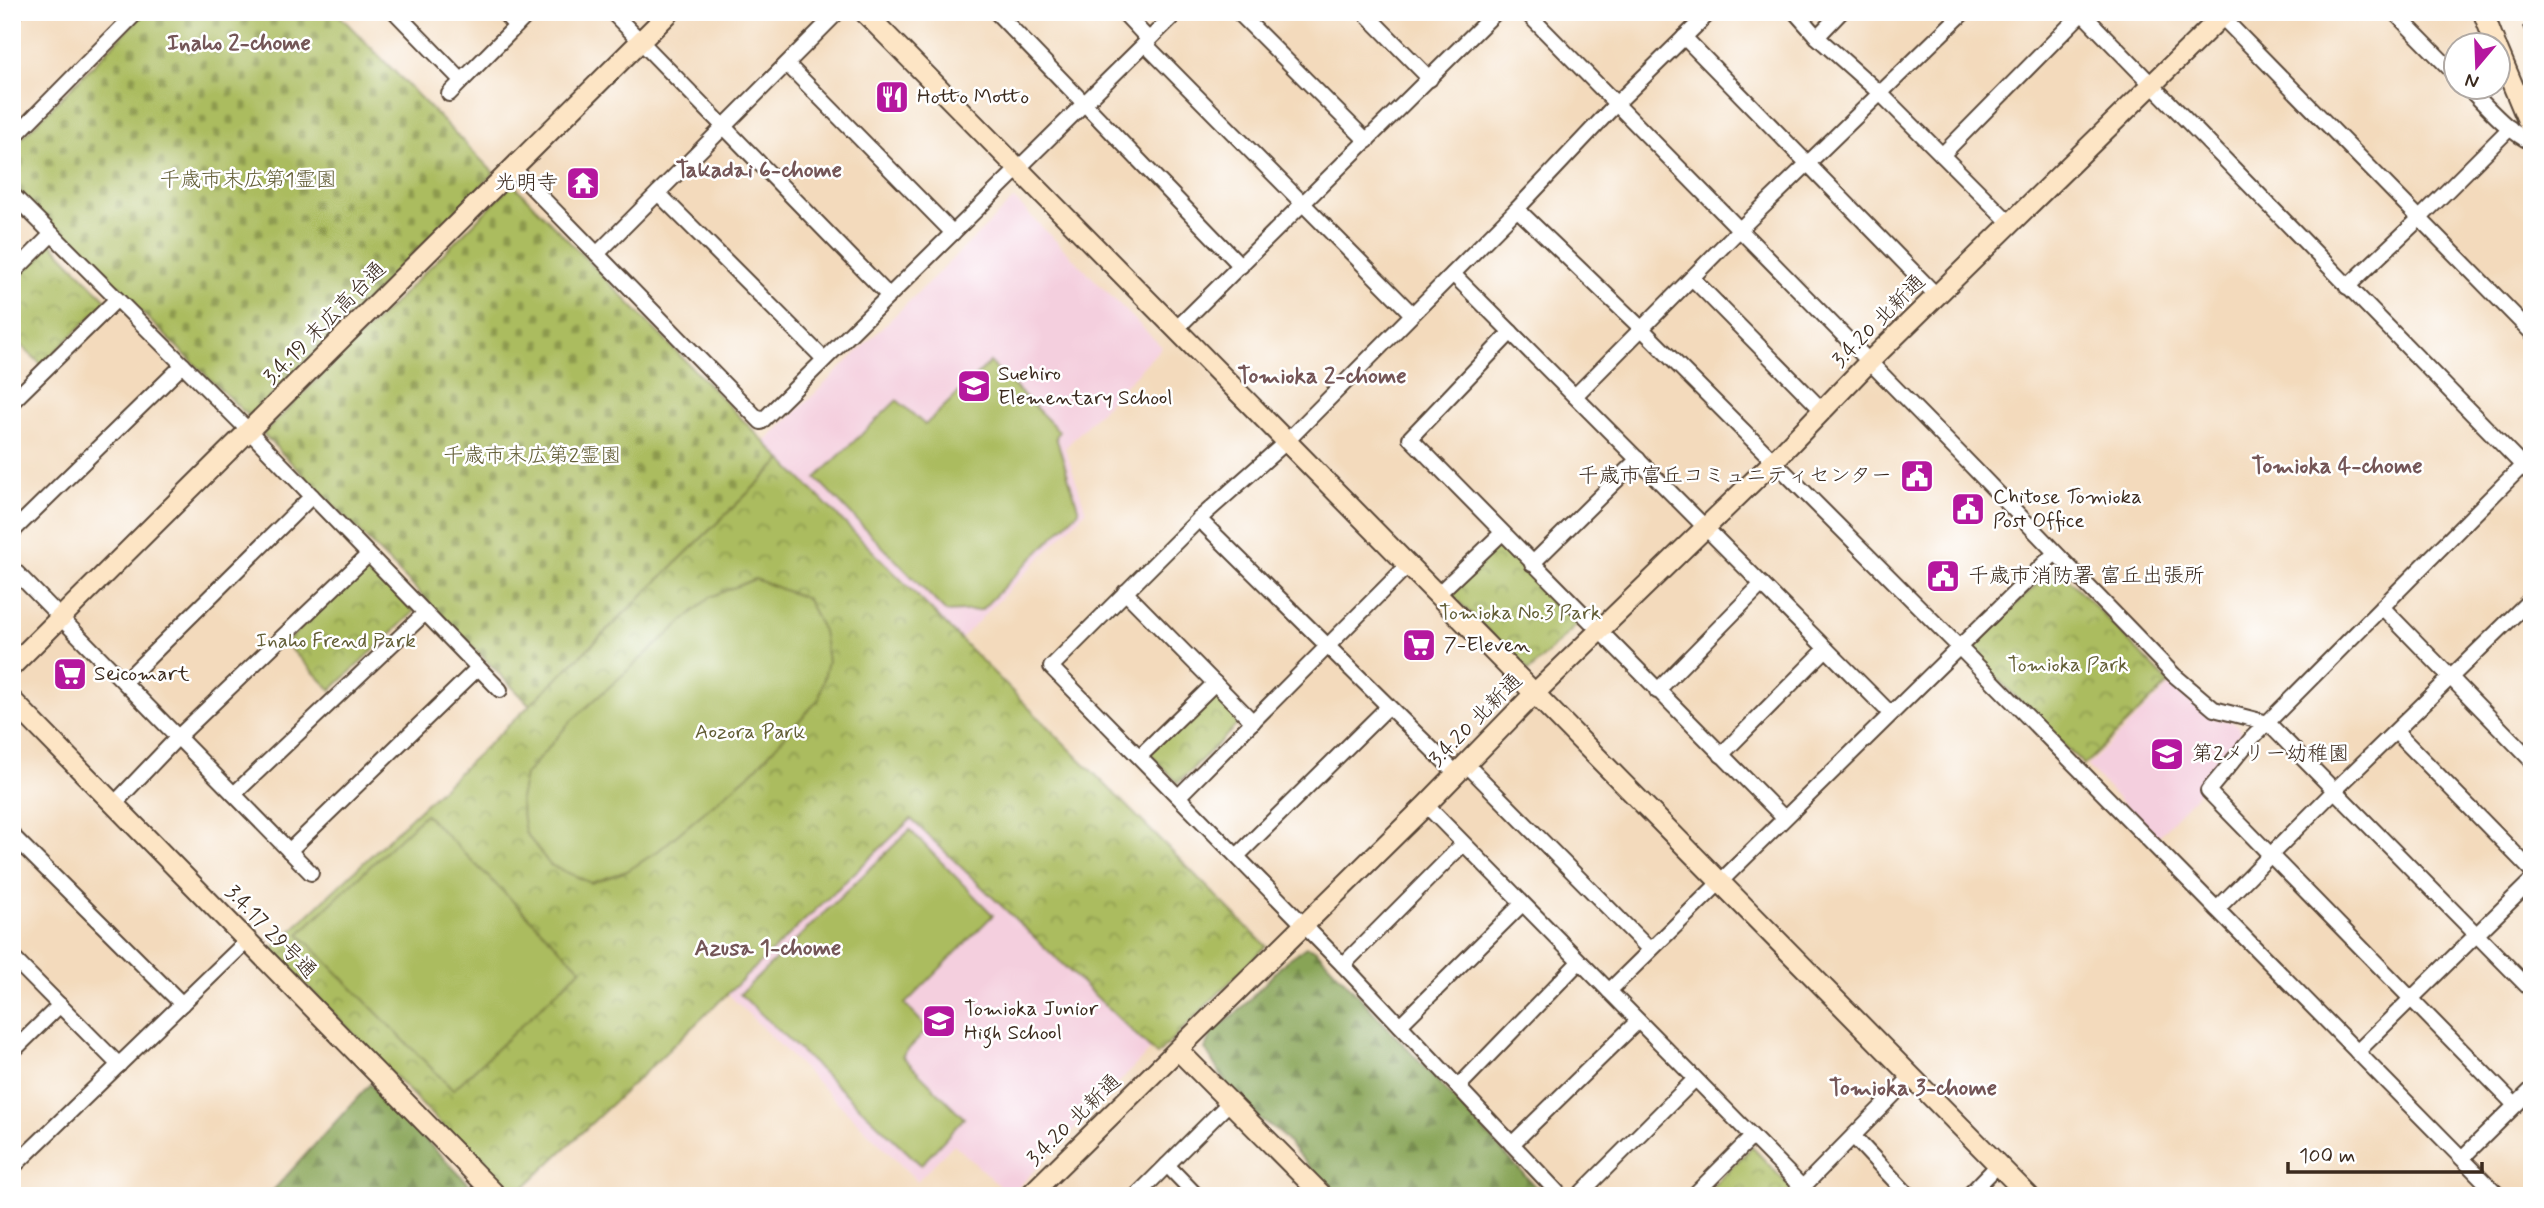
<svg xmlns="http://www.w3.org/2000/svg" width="2544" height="1208" font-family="Mynerve,'Klee One',sans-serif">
<defs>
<pattern id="forest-firs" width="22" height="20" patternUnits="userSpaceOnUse" patternTransform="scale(1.75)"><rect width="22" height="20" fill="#88a456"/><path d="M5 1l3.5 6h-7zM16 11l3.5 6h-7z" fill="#708647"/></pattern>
<pattern id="cemetery-stones" width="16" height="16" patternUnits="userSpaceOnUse" patternTransform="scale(1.75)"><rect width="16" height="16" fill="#abbc5f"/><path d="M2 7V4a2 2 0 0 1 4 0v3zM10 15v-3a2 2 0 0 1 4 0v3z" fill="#8c994e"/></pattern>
<pattern id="park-crowns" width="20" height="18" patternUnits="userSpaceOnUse" patternTransform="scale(1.75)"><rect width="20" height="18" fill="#abbc5f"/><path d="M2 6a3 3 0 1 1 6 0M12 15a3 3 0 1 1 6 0" fill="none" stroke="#8c994e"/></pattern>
</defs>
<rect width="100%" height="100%" fill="#fff"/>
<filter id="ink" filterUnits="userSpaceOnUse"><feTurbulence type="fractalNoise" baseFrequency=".0143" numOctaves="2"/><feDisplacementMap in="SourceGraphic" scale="14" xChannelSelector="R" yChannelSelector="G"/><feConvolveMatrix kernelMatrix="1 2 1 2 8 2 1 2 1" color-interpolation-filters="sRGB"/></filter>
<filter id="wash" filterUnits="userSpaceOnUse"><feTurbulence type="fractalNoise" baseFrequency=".00686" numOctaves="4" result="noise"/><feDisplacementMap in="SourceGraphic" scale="28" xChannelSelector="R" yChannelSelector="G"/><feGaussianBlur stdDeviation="1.57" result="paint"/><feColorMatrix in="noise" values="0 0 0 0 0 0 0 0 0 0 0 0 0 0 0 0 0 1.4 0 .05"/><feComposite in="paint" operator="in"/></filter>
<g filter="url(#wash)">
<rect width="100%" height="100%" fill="#f3dabc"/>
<g fill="#f4cfde">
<path d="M1014,199l148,148 -97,101 21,63 -125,128 -196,-197z"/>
<path d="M2171,684l15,15 29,20 16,2 8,5 6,15 -89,98 -69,-73z"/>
<path d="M911,818l240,231 -141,147 -56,-52 -37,37 -190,-188z"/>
</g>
<g fill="url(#forest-firs)" stroke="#62673a" stroke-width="2">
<path d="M1306,947l10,3 228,246h-209l-56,-64 -30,-20 -18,-20 -26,-43 7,-17 28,-22 46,-49z"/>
<path d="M370,1084l111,112h-213z"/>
</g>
<g fill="url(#cemetery-stones)" stroke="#73733e" stroke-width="2">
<path d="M145,12h191l158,161 -244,245 -238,-232v-38z"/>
<path d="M513,184l269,276 -252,245 -267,-271z"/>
</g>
<g fill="url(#park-crowns)" stroke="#73733e" stroke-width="2">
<path d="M51,243l56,58 -65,64 -30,-28v-55z"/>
<path d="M782,460l484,486 -109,109 -246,-236 -396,377h-5l-238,-247 258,-244z"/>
<path d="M1500,544l79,79 -50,48 -79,-78z"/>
<path d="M369,563l45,49 -83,78 -46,-47z"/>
<path d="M2056,566l113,117 -85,82 -115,-115z"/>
<path d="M1214,690l28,30 -64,63 -29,-30z"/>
<path d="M1752,1147l40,42 -6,7h-83z"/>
</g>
<g fill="#abbc5f" stroke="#73733e" stroke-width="2">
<path d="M990,362l69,69 -3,6 23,74 -98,99 -35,2 -130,-134 81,-78 28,25z"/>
<path d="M755,579l52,20 16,32 5,30 -9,38 -66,72 -95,80 -31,20 -36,12 -41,-18 -25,-33 -5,-33 5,-24 45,-53 140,-125z"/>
<path d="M425,814l156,155 -128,121 -154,-156z"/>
<path d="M910,830l83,85 -88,89 23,25 -26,27 62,62 -43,47 -181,-171z"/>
</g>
</g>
<g filter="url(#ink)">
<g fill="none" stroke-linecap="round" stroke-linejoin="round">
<g stroke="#574436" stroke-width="18">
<g id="street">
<path d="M395,12l66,68"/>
<path d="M503,12l13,14"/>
<path d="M612,12l277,284"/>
<path d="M996,12l245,254"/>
<path d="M1123,12l26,28"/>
<path d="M1238,12l129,129"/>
<path d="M1364,12l66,67"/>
<path d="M1526,12l434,442 214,221 40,34 54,14 264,268"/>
<path d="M1795,12l22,25 64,57 130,130"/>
<path d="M2081,12l451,463"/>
<path d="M2394,12l62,63"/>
<path d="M12,15l3,-3"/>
<path d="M2222,17l310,316"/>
<path d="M1684,37l253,259"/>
<path d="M1817,37l24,-25"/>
<path d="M1145,44l267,270"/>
<path d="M787,64l166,169"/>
<path d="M2468,88c20,19 39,43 64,55"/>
<path d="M449,94l81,-82"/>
<path d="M12,139l125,-127"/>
<path d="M1942,155l141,-143"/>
<path d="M514,169l247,253 416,-410"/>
<path d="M658,193l166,166"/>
<path d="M12,194l237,237 251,259"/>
<path d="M1517,209l125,120 316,317 541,550"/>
<path d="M597,254l241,-242"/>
<path d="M12,274l40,-40"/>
<path d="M1453,274l437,439"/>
<path d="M1692,278l130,132"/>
<path d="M2347,287l72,-68 91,-91"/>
<path d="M1175,330l321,-318"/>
<path d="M1511,332l-101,106 374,380"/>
<path d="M1575,396l165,-167 224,-217"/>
<path d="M12,402l105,-103"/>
<path d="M1199,519l257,254"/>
<path d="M12,532l171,-167"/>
<path d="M1532,564l106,-105"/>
<path d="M12,568l299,305"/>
<path d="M1125,592l128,130"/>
<path d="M1438,594l64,-61"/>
<path d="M2382,607l150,154"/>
<path d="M124,682l188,-186"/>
<path d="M1657,691l105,-107"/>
<path d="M2396,732l136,139"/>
<path d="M1721,755l105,-106"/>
<path d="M1140,756l75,-73"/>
<path d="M1466,764l183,185"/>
<path d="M234,794l191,-181"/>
<path d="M1179,796l229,-231"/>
<path d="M114,804l64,-67 190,-182"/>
<path d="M1426,805l376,382"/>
<path d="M12,835l170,169"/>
<path d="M289,851l189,-183"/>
<path d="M1237,856l151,-149"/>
<path d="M2217,909l118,-119 197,-192"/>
<path d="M12,957l107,108"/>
<path d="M1343,965l120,-121"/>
<path d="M1609,991l446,-438"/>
<path d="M1400,1025l122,-121"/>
<path d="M12,1052l48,-47"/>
<path d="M2357,1052l175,-172"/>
<path d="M1458,1087l121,-125"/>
<path d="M2515,1105l-307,-314 44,-53 280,-282"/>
<path d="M1853,1136l56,60"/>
<path d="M1512,1144l126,-123"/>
<path d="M2462,1158l70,-69"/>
<path d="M1167,1165l30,31"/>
<path d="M12,1168l236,-228"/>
<path d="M1136,1196l93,-93"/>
<path d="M1561,1196l-218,-231 -292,-298 148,-148 87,-77 231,-233 99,-105 94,-92"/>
<path d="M1578,1196l117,-117"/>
<path d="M1693,1196l59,-59"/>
<path d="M1794,1196l118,-120"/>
<path d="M1968,1196l31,-32"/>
</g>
</g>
<g stroke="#574436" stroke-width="23">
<g id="secondary">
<path d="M864,12l1165,1184"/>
<path d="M2483,12l13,34"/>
<path d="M2498,50l34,81"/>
<path d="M12,666l658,-654"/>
<path d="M12,700l485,496"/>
<path d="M1178,1050l145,146"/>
<path d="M1029,1196l397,-391 110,-113 237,-230 96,-100 357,-350"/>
</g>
</g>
<use href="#street" stroke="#fff" stroke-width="14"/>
<use href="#secondary" stroke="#fde5c5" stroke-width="19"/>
<path stroke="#3b2a1e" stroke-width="3.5" stroke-dasharray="10 5" stroke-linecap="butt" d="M2518,12l14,34"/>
</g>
</g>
<defs>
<g id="restaurant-square" transform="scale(1.75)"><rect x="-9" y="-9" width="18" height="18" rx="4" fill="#b5179e" stroke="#fff"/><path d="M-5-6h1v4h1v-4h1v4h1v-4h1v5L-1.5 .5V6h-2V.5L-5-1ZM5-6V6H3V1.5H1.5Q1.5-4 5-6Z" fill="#fff"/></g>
<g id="temple-square" transform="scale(1.75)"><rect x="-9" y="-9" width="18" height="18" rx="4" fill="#b5179e" stroke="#fff"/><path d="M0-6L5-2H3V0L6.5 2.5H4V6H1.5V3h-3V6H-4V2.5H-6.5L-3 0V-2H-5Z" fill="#fff"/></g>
<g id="school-square" transform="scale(1.75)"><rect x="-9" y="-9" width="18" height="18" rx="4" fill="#b5179e" stroke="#fff"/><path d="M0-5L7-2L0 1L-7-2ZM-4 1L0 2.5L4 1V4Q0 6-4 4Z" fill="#fff"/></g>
<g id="civic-square" transform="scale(1.75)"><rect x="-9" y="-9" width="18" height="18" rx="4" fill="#b5179e" stroke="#fff"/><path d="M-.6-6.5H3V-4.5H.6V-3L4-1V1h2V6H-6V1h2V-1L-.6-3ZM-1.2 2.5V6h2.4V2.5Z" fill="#fff"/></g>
<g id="supermarket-square" transform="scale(1.75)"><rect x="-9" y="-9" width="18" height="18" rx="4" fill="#b5179e" stroke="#fff"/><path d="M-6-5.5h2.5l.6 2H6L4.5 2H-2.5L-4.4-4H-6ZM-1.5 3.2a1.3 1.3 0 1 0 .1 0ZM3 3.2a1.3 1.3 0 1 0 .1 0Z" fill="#fff"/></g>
</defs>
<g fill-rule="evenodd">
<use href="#restaurant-square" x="892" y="97"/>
<use href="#temple-square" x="583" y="183"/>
<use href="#school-square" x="974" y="386"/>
<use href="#civic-square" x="1917" y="476"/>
<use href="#civic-square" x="1968" y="509"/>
<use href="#civic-square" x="1943" y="576"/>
<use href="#supermarket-square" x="1419" y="645"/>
<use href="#supermarket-square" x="70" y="674"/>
<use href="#school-square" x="2167" y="754"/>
<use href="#school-square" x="939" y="1021"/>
</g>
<g text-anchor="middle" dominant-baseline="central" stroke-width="5" stroke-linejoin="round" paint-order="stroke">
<g font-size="21" fill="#3b2a1e" stroke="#fff" text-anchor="start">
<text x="917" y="97">Hotto Motto</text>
<text x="558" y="183" text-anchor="end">光明寺</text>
<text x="998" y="374">Suehiro<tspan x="998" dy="24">Elementary School</tspan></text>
<text x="1892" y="476" text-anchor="end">千歳市富丘コミュニティセンター</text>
<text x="1993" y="497">Chitose Tomioka<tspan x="1993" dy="24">Post Office</tspan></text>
<text x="1968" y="576">千歳市消防署 富丘出張所</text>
<text x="1444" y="645">7-Eleven</text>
<text x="94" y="674">Seicomart</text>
<text x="2192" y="754">第2メリー幼稚園</text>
<text x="964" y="1009">Tomioka Junior<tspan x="964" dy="24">High School</tspan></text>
</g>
<g font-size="21" fill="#625d35" stroke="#fff">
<text x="248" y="180">千歳市末広第1霊園</text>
<text x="532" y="456">千歳市末広第2霊園</text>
<text x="1520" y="613">Tomioka No.3 Park</text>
<text x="336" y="641">Inaho Frend Park</text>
<text x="2068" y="665">Tomioka Park</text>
<text x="750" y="732">Aozora Park</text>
</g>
<g font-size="21" fill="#3b2a1e" stroke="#fff">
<text transform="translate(1879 321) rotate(-45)">3.4.20 北新通</text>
<text transform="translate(325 323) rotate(-45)">3.4.19 末広高台通</text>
<text transform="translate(1476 720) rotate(-45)">3.4.20 北新通</text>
<text transform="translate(271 932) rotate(46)">3.4.17 29号通</text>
<text transform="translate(1074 1120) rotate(-44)">3.4.20 北新通</text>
</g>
<g font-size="23" font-weight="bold" fill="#745657" stroke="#fff">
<text x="239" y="44">Inaho 2-chome</text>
<text x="759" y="171">Takadai 6-chome</text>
<text x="1322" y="377">Tomioka 2-chome</text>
<text x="2337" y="467">Tomioka 4-chome</text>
<text x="768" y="949">Azusa 1-chome</text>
<text x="1913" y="1089">Tomioka 3-chome</text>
</g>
</g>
<rect width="2544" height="1208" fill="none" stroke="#fff" stroke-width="42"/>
<g transform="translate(2477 66) rotate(199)"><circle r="33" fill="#ffffff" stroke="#b1aaa5" stroke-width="2"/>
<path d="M0-5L12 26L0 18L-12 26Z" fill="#b5179e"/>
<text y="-10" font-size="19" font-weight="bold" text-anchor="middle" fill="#3b2a1e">N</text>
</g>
<path d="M2288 1162v10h194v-10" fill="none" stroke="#3b2a1e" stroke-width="3.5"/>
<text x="2299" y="1162" font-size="21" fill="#3b2a1e" stroke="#ffffff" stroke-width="5" paint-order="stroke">100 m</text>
</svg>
